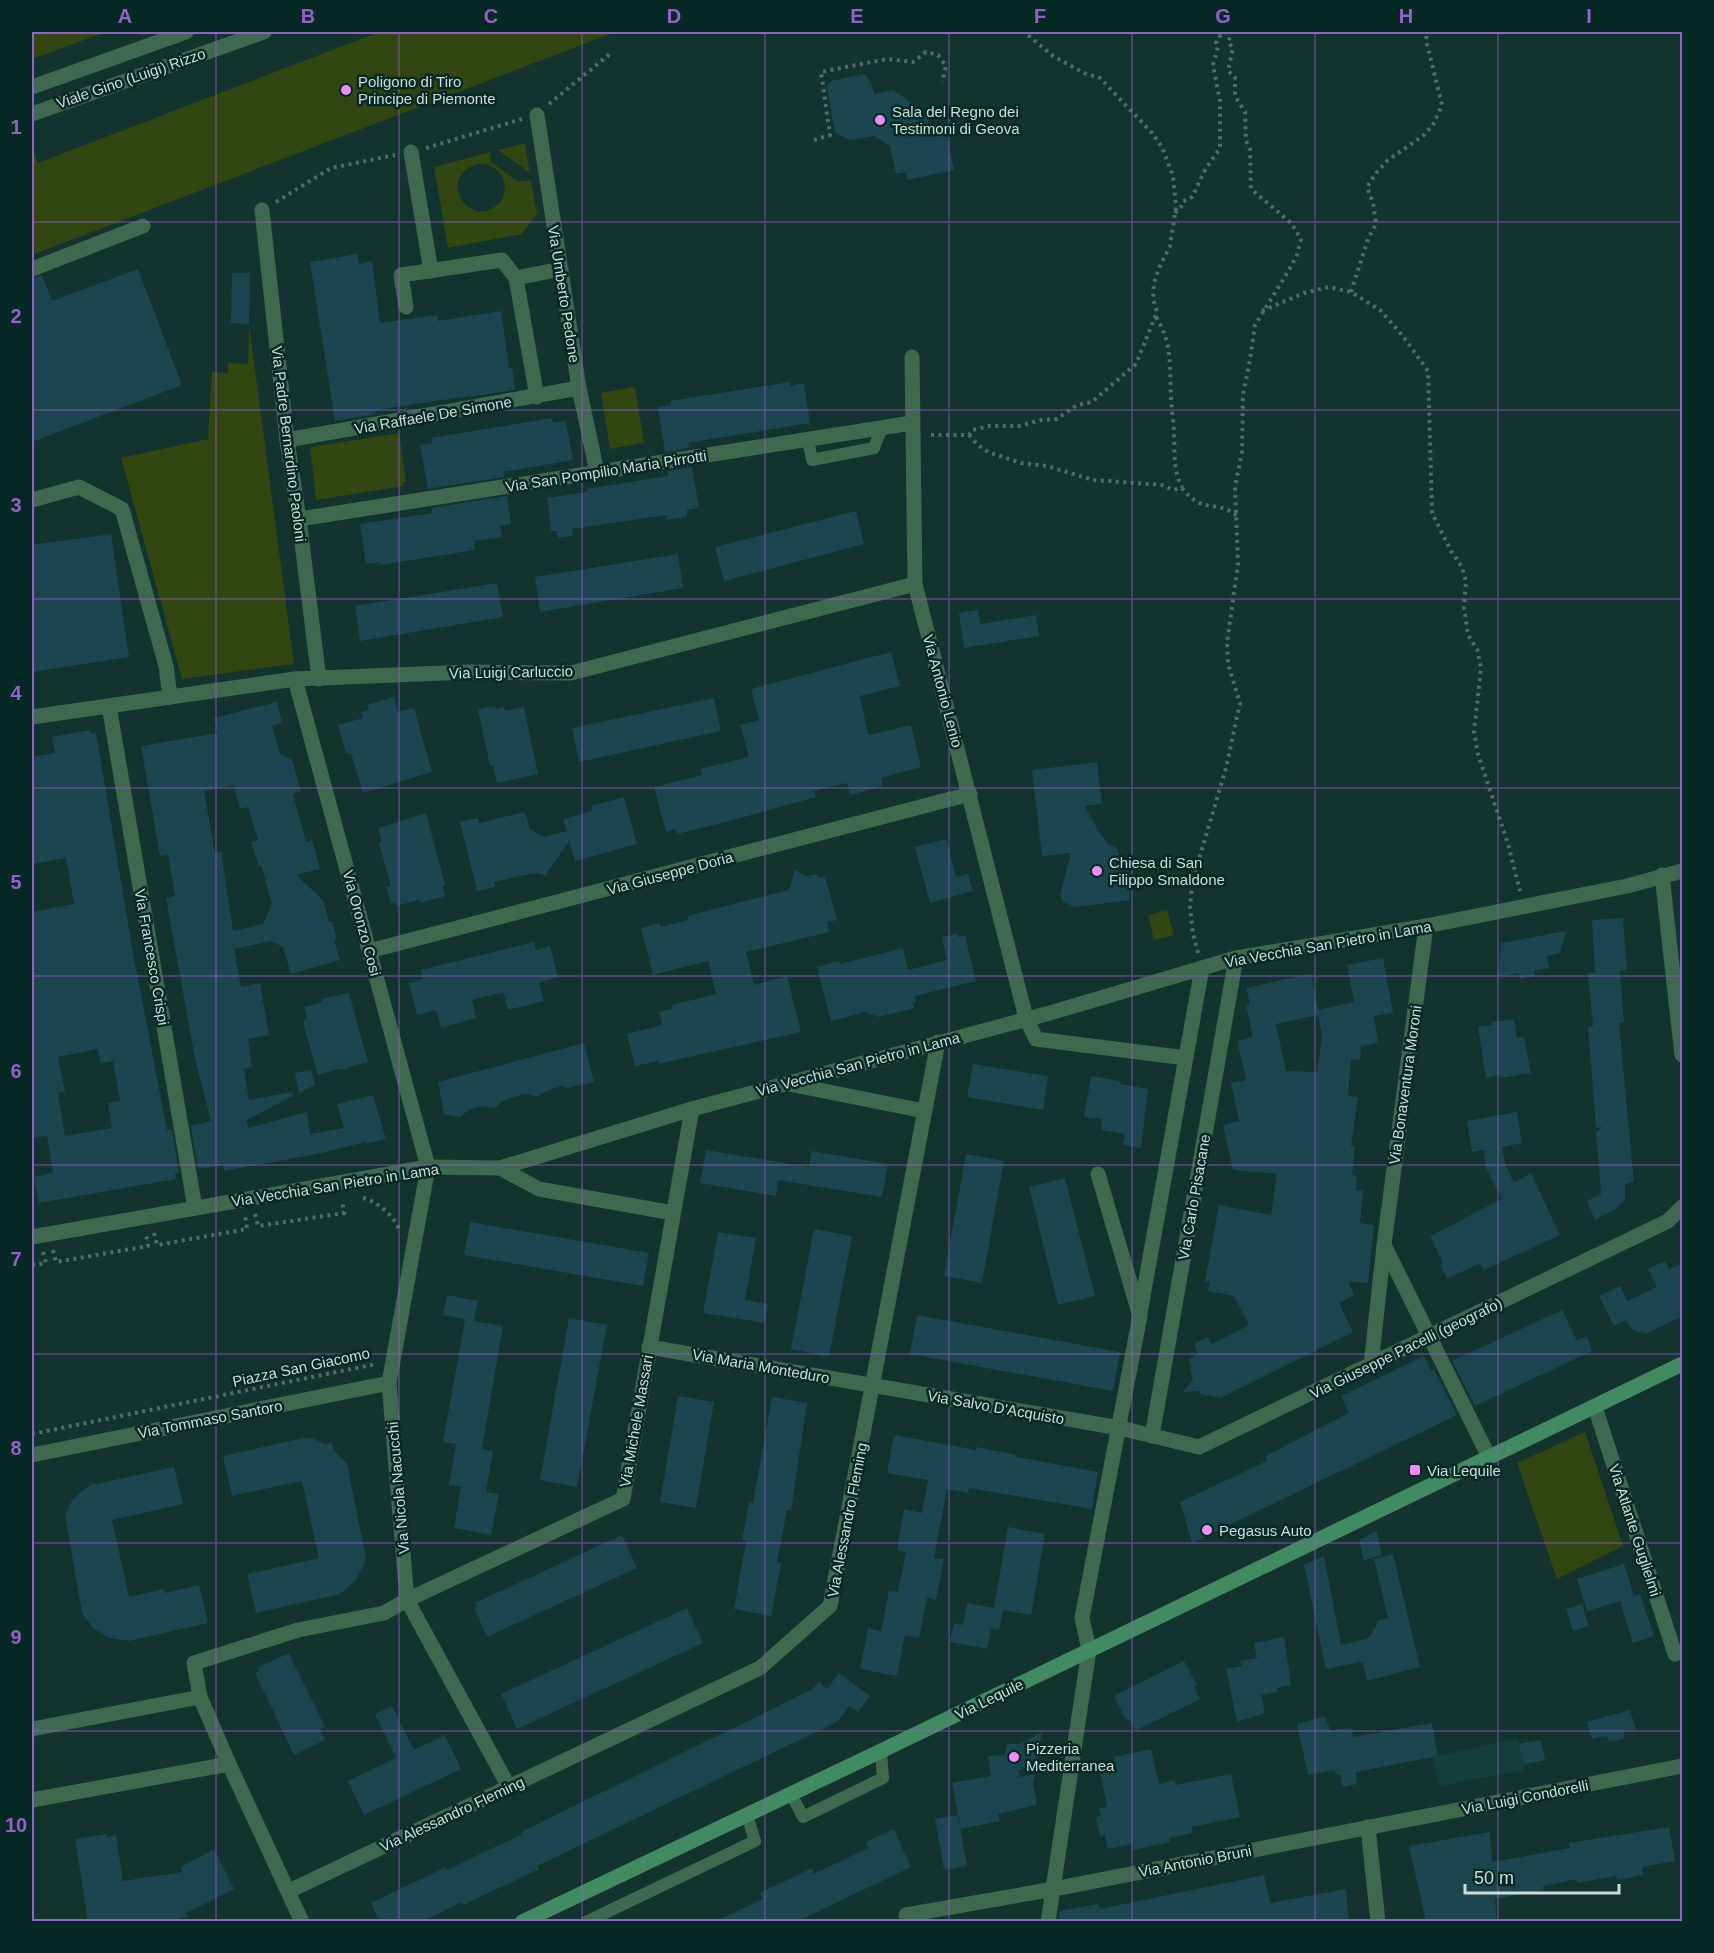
<svg xmlns="http://www.w3.org/2000/svg" width="1714" height="1953" font-family="Arial,sans-serif">
<rect width="100%" height="100%" fill="#12332e"/>
<path fill="#133e39" d="M1518,1738l7,32 -86,16 -6,-29z"/>
<g fill="#314611" fill-rule="evenodd">
<path d="M32,32h74l-74,27z"/>
<path d="M379,32h236l-583,223v-107l6,15z"/>
<path d="M525,143l5,30 -32,-23z"/>
<path d="M490,152l1,10 27,20 13,-2 6,34 -15,20 -74,14 -14,-81zM478,164c21,-1 32,17 24,36 -29,36 -69,-23 -24,-36z"/>
<path d="M249,324l45,340 -112,15 -61,-221 87,-19 4,-67 16,1v-10l20,1z"/>
<path d="M635,387l9,56 -34,6 -9,-56z"/>
<path d="M399,433l7,49h-3l1,4 -88,14 -6,-53z"/>
<path d="M1167,910l7,25 -20,5 -6,-25z"/>
<path d="M1585,1432l38,114 -66,33 -40,-116z"/>
</g>
<g fill="#1b464f" fill-rule="evenodd">
<path d="M865,74l6,9 3,11 19,-4 33,23 4,18 15,-3 9,42 -47,10 -1,-8 -10,2 -6,-28 -16,-10 -24,4 -15,-7 -8,-46 4,-6z"/>
<path d="M357,254l2,10 13,-3 8,62 57,-8 1,6 63,-10 8,57h3l3,22 -45,7v-1l-95,14 1,4 -41,7 -25,-159z"/>
<path d="M138,269l44,116 -150,57v-163l10,-4 10,26z"/>
<path d="M232,273h18l-1,51 -18,-1z"/>
<path d="M790,382v4l14,-3 6,40 -117,19 -5,1 1,5 -24,4 -7,-45 13,-2 -1,-4z"/>
<path d="M552,418l1,5 13,-2 7,39 -70,12 1,5 -76,12 -8,-44 12,-2 -1,-5z"/>
<path d="M692,467l7,41 -12,2v7l-20,3v-5l-95,14 1,7 -15,2 -1,-7h-6l-4,-33 40,-6v-3l81,-13v-5z"/>
<path d="M507,496l4,28 -11,2 2,11 -28,4 1,9 -95,15v-3l-14,2 -6,-40 72,-11 -1,-5z"/>
<path d="M856,511l8,33 -140,37 -9,-34z"/>
<path d="M111,534l18,123 -97,15v-127z"/>
<path d="M678,554l5,34 -143,24 -5,-35z"/>
<path d="M497,583l6,34 -143,24 -5,-35z"/>
<path d="M978,610l2,14 56,-9 3,21 -75,12 -5,-35z"/>
<path d="M891,652l9,34 -40,10 7,33 2,6 42,-10 10,42 -40,11 2,8 -33,9 -3,-12 -33,8 2,6 -86,24 -53,13 -1,-5 -10,3 -12,-45 48,-12 -2,-6 49,-12 -9,-32 19,-5 -8,-31z"/>
<path d="M394,697l4,15 16,-4 18,64 -69,21 -12,-40 -5,1 -8,-29 25,-7 -2,-6 8,-2 -2,-5z"/>
<path d="M714,698l7,33 -142,31 -7,-34z"/>
<path d="M277,702l5,21 -10,3 8,28 12,6 9,31 -8,3 13,48 6,-2 8,29 -24,6 27,25 6,22 3,-1 5,18 -3,1 6,20 -49,14 -8,-27 -12,-6 -37,8 7,38 19,-4 9,52 -21,4 4,28 -8,2 5,31 43,-8 1,4 -47,24 3,8 58,-16 3,22 34,-6 -7,-24 36,-9 13,44 -20,5 -1,-2 -43,11 -98,18 -1,-6 -25,4 -7,-43 20,-5 -16,-62 -29,-161 9,-2 -7,-41 -8,1 -19,-110 77,-13 -4,-15zM234,785l6,24 8,-2 10,33 -7,2 8,24 2,-1 11,39 -9,20 -30,7 -12,-80 -6,2 -11,-62z"/>
<path d="M495,706l1,3 8,-2 1,4 19,-4 14,67 -41,9 -4,-18 -3,1 -12,-57z"/>
<path d="M90,730l1,4 5,-1 37,220 34,177 5,-1 7,44h-4l1,6 -137,24 -5,-26 19,-4 -6,-37 -15,2v-226l42,-8 -8,-46 -34,6v-107l23,-4 -3,-16zM98,1049l3,14 12,-2 7,40 -12,2 4,25 -47,8 -7,-43 7,-1 -7,-35z"/>
<path d="M1097,762l5,42 -17,2 15,28 8,10 8,4 20,36 -7,5v11l-53,7 -13,-5 -3,-7 11,-42 -29,3 -10,-86z"/>
<path d="M624,797l13,47 -62,17 -6,-20 -24,35 -6,-3 -14,2 -31,7 1,5 -18,4 -17,-69 18,-4 1,5 46,-11 5,17 13,8 24,-6 -4,-12 29,-8 -1,-5z"/>
<path d="M426,813l19,72 -3,1 3,10 -25,7 -1,-3 -23,6 -1,-4 -4,1 -5,-16 5,-1 -12,-43 3,-1 -4,-14z"/>
<path d="M946,839l10,38 12,-3 5,17 -43,12 -15,-56z"/>
<path d="M795,870l12,6 10,-2 1,4 7,-2 12,44 -10,2 2,10 -83,20 8,33 33,-9 14,56 -143,32v-3l-23,5 -8,-32 35,-9 -3,-13 14,-3 -1,-4 44,-11 -8,-33 -55,14 -12,-47 18,-5 2,4 27,-7 -1,-4 102,-26z"/>
<path d="M1623,918l4,52 -7,1 4,51 -5,1 15,159 -9,2v15l-9,10 -21,11 -8,-19 14,-7 -5,-62 7,-5 -7,1 -8,-101 5,-1 -5,-53h7l-3,-53z"/>
<path d="M1566,931l-6,22 -13,3 2,12 -15,3 1,5 -15,3 -1,-6 -21,4 3,-34z"/>
<path d="M957,934l1,3 7,-1 11,45 -61,15 1,6h-3l1,6 -35,9 -14,-5 -34,9 -14,-54 22,-6 1,3 63,-16 5,22 39,-10 -5,-23z"/>
<path d="M534,942l2,8 14,-4 8,31 -19,6 5,18 -36,9 -5,-18 -31,8 4,18 -35,10 -5,-18 -19,5 -8,-32 14,-4 -2,-9z"/>
<path d="M1383,958l10,55 -19,3 4,27 -17,3 -1,14 -9,-1 -3,37 10,1 -7,49 4,1 -3,28 5,1 -1,14 7,1 -3,32 14,2 -6,58 -19,-1 5,13 -15,8 14,29 -133,66 -20,-4 -2,-3 -15,1 10,-13 -3,-10 2,-1 -4,-8 10,-6 -4,-10 14,-7 4,7 37,-19 -15,-29 -26,-5 2,-10h-5l14,-76 52,10 6,-41 -44,-4 -10,-45 16,-4 -8,-38 15,-3 -9,-39 16,-4 -7,-32 4,-1 -4,-16 65,-14 7,36 36,-8 -7,-37zM1318,1015l4,22 -5,35 -31,-1 -10,-47z"/>
<path d="M349,993l19,69 -20,5 -3,3 -5,-1 -22,6 -15,-52 4,-7 -3,-9 18,-5 -1,-3z"/>
<path d="M1514,1019l3,19 7,-1 7,36 -30,5 -1,-3 -14,3 -8,-51 14,-2v-3z"/>
<path d="M584,1043l10,39 -26,6 -6,-2 -16,5 -9,6 -12,-3 -21,6 -9,8 -14,-2 -11,3 -10,8 -16,-3 -6,-32z"/>
<path d="M973,1064l75,12 -5,34 -76,-13z"/>
<path d="M311,1070l4,15 -16,8 -4,-20z"/>
<path d="M1091,1076l29,5v3l28,5 -7,59 -18,-3 2,-11 -24,-4 1,-11 -18,-2z"/>
<path d="M1517,1112l5,31 -20,4 3,17 9,19 17,-10 29,62 -76,35 -4,-7 -33,16 -7,-15 3,-1 -13,-27 72,-37 -16,-31 -2,-18 -12,2 -5,-31z"/>
<path d="M706,1150l103,17 3,-16 76,13 -6,33 -104,-17 -2,16 -76,-13z"/>
<path d="M966,1154l38,7 -22,122 -38,-7z"/>
<path d="M1065,1178l30,118 -37,9 -29,-118z"/>
<path d="M470,1222l179,31 -6,33 -179,-31z"/>
<path d="M814,1229l38,7 -23,121 -38,-8z"/>
<path d="M718,1232l38,6 -11,62 23,4 -3,19 -62,-10z"/>
<path d="M1665,1261l4,8 14,-6v53l-37,18 -15,-5 -5,-9 -12,6 -15,-30 21,-10 7,15 30,-14 -9,-18z"/>
<path d="M447,1295l31,6 -4,20 29,5 -21,123 11,2 -7,41 13,2 -8,41 -37,-7 7,-41 -12,-2 7,-41 -13,-2 22,-123 -22,-4z"/>
<path d="M1562,1310l15,31 10,-5 5,15 -117,55 -23,-45z"/>
<path d="M917,1315l203,37 -7,39 -203,-37z"/>
<path d="M569,1318l38,7 -30,162 -37,-7z"/>
<path d="M1424,1356l7,14 3,-1 23,46 -265,128 -12,-41 87,-41 -2,-5 84,-43 -8,-17z"/>
<path d="M678,1396l36,6 -18,106 -36,-6z"/>
<path d="M772,1397l35,6 -16,107h-4l-10,52 4,1 -10,53 -37,-7 12,-68 -4,-1 7,-37h4z"/>
<path d="M894,1435l82,15v-3l41,8v2l81,15 -6,37 -123,-21 -1,5 -21,-4 -13,69 10,1 -8,41 -9,-2 -8,40 -14,-3 -8,41 -37,-7 8,-41 13,3 8,-40 9,1 8,-40 -9,-2 7,-41 18,4 6,-33 -41,-7z"/>
<path d="M303,1438l11,1 10,5 8,-1 1,6 14,15 19,94 -1,5 -9,17 -16,14 -84,19 -9,-39 72,-16 -17,-77 -70,15 -9,-40z"/>
<path d="M174,1467l9,37 -71,16 17,77 35,-8 1,4 34,-8 9,38 -79,18 -19,-3 -16,-9 -12,-16 -17,-98 8,-16 20,-16 3,1z"/>
<path d="M1008,1527l37,7 -14,81 -28,-5 -4,20 -8,-1 -4,20 -37,-7 4,-19 9,2 4,-22 27,5z"/>
<path d="M1377,1531l5,24 -18,5 -5,-20z"/>
<path d="M622,1535l15,33 -150,69 -13,-29 3,-1 -2,-4z"/>
<path d="M1393,1554l27,113 -53,14 -4,-18 -3,-1 -34,7 -22,-104 20,-9 17,89 28,-7 10,-18 9,-2 -14,-59z"/>
<path d="M1624,1564l10,32 6,-2 14,42 -21,7 -13,-42 -33,10 -10,-32z"/>
<path d="M1582,1604l7,22 -16,5 -7,-22z"/>
<path d="M687,1608l16,35 -186,86 -16,-35z"/>
<path d="M1284,1637l7,48 -14,3 1,4 -17,3 4,18 -28,9 -11,-53 16,-3 -2,-5 17,-3 -3,-15z"/>
<path d="M289,1653l36,74 -5,2 5,11 -31,15 -39,-82 4,-2 -2,-3z"/>
<path d="M1184,1661l13,24 -3,2 6,12 -65,32 -6,-12 -3,1 -12,-24z"/>
<path d="M839,1673l31,23 -12,16 -9,-6 -12,16 -300,144 2,3 -76,36 -1,-3 -40,20h-42l-9,-19 75,-36 1,3 75,-36 -1,-2 292,-143 6,-7 8,7z"/>
<path d="M392,1706l22,44 31,-15 16,34 -97,46 -16,-34 48,-23 -21,-44z"/>
<path d="M1630,1710l6,19 -13,3 2,6 -16,4 -2,-6 -15,3 -5,-17z"/>
<path d="M1325,1716l5,14 22,-2 1,9 79,-14 6,33 -82,16 1,12 -15,3 -2,-13 -4,1 -1,-5 -27,5 -11,-51z"/>
<path d="M1042,1732l-5,30 -19,9 2,6 15,-3 -2,10 4,21 -39,9 2,7 -39,8 -9,-46 39,-7 -3,-20 17,-1 2,-11h13z"/>
<path d="M1541,1740l4,20 -21,4 -5,-20z"/>
<path d="M1151,1749l8,35 15,-4 2,5 55,-11 9,43 -48,10 1,6 -24,5 1,4 -37,8 -1,-6 -24,5 -3,-14 -5,2 -4,-20 5,-1 -2,-8 8,-1 -7,-35 17,-3 -3,-12z"/>
<path d="M958,1815l9,51 -23,4 -9,-51z"/>
<path d="M1669,1827l6,34 -33,6 1,8 -26,5 -1,-4 -39,7v-4l-34,7 1,4 -49,9 2,23h-71l-17,-76 81,-14 2,30 78,-14 -1,-5z"/>
<path d="M894,1829l17,38 -115,55h-82l49,-23 -3,-6 52,-25 2,6 54,-26 -2,-6z"/>
<path d="M107,1834v3l9,-2 7,46 59,-9 -1,-5 33,-18 20,40 -48,24 2,4 -27,5h-73l-13,-83z"/>
<path d="M1264,1875l6,28 76,-14 3,33h-291l2,-11 38,-7 2,5z"/>
</g>
<g fill="none" stroke-linecap="round" stroke-linejoin="round">
<g stroke="#526d69" stroke-width="4" stroke-dasharray="3 4.5" stroke-linecap="butt">
<path d="M549,104l62,-51"/>
<path d="M814,140l16,-5 -9,-63 66,-13 26,3 13,-10 12,3 8,11 -4,16"/>
<path d="M426,148l96,-29"/>
<path d="M276,202l55,-34 64,-13"/>
<path d="M1175,213l6,-6 1,-5 10,-5 13,-27 15,-22v-47l-7,-36 5,-18 -2,-4 4,-6 -1,-5"/>
<path d="M1351,292l17,-53 8,-15 -3,-21 -6,-16 9,-14 12,-13 35,-24 10,-11 9,-20 -16,-65 1,-8"/>
<path d="M1262,311l42,-18 25,-6 22,5 29,18 22,25 26,36 4,142 19,38 11,16 4,15 -2,25 4,28 9,14 4,19 -7,64 4,22 30,90 12,47"/>
<path d="M1156,317c17,28 13,46 15,77 0,14 3,28 3,42 1,18 -1,35 8,51"/>
<path d="M931,435h38l3,-5 17,-4h30l23,-6 15,-1 20,-14 15,-3 44,-38 21,-52 -4,-13 1,-16 5,-15 11,-22 6,-39 -3,-31 -11,-29 -10,-14 -52,-55 -16,-5 -31,-17 -29,-24"/>
<path d="M969,435l9,10 10,7 33,11 26,3 46,14 69,5 11,5 9,-2c22,28 33,10 55,28"/>
<path d="M1198,953l-5,-19 -3,-27 2,-24 34,-115 14,-65 -12,-39 -1,-21 11,-79 -3,-77 7,-35 1,-58 6,-28 6,-41 34,-55 8,-15 4,-16 -10,-16 -40,-34 -1,-40 -4,-8 -1,-29 -10,-16v-19l-7,-6 5,-23 -5,-6 4,-10"/>
<path d="M363,1198c14,3 30,17 36,31"/>
<path d="M255,1214l3,12 86,-13 -2,-13"/>
<path d="M154,1233l3,12 90,-16 -2,-14"/>
<path d="M53,1250l3,12 92,-16 -2,-13"/>
<path d="M32,1265l14,-2 -3,-11"/>
<path d="M32,1434l344,-70"/>
</g>
<g stroke="#3e694f" stroke-width="12">
<path d="M808,439l4,21 62,-12 8,-21"/>
<path d="M791,1794l12,23 80,-39 -2,-27"/>
<path d="M586,1922l169,-81 -8,-26"/>
</g>
<g stroke="#3e694f" stroke-width="15">
<path d="M537,115l42,273 18,84"/>
<path d="M411,152l20,119"/>
<path d="M262,210l25,230 12,79 20,160"/>
<path d="M32,269l111,-43"/>
<path d="M516,278l21,119"/>
<path d="M406,307l-5,-32 101,-15 14,18 45,-9"/>
<path d="M912,357l3,227 111,434 10,21 150,19"/>
<path d="M287,440l292,-52"/>
<path d="M32,500l47,-13 43,22 44,157 4,31"/>
<path d="M299,519l613,-96"/>
<path d="M295,679l133,488 -39,216 18,217 102,187"/>
<path d="M109,706l86,502"/>
<path d="M32,717l263,-38 173,-7 103,1 344,-89"/>
<path d="M1662,875l20,180"/>
<path d="M1426,926l-42,319 105,212"/>
<path d="M369,951l601,-157"/>
<path d="M789,1084l135,27"/>
<path d="M500,1168l39,21 134,24"/>
<path d="M32,1237l396,-70 72,1 192,-59 358,-96 186,-55 190,-32 201,-40 55,-15"/>
<path d="M1140,1313l62,-345"/>
<path d="M649,1347l471,81 79,19 469,-226 14,-14"/>
<path d="M1371,1365l13,-120"/>
<path d="M1595,1407l80,247"/>
<path d="M1152,1436l84,-478"/>
<path d="M32,1455l357,-72"/>
<path d="M32,1729l168,-32"/>
<path d="M32,1800l197,-36"/>
<path d="M1368,1827l10,95"/>
<path d="M289,1891l471,-223 70,-62 108,-564"/>
<path d="M906,1915l148,-26 628,-123"/>
<path d="M302,1922l-73,-158 -29,-67 -6,-34 104,-33 86,-17 23,-13 216,-101 69,-390"/>
<path d="M1048,1922l41,-272 -7,-32 58,-302 -42,-142"/>
</g>
<g stroke="#3e694f" stroke-width="15">
<path d="M32,87l154,-55"/>
<path d="M32,114l232,-82"/>
</g>
<path stroke="#428a61" stroke-width="15" d="M522,1922l359,-171 801,-387"/>
</g>
<path fill="none" stroke="#9361c7" stroke-width="1.5" stroke-opacity="0.55" d="M216,32v1890M399,32v1890M582,32v1890M765,32v1890M949,32v1890M1132,32v1890M1315,32v1890M1498,32v1890M32,222h1650M32,410h1650M32,599h1650M32,788h1650M32,976h1650M32,1165h1650M32,1354h1650M32,1543h1650M32,1731h1650"/>
<g fill="#ee8cf8" stroke="#072925" stroke-width="2">
<circle cx="346" cy="90" r="6"/>
<circle cx="880" cy="120" r="6"/>
<circle cx="1097" cy="871" r="6"/>
<rect x="1409" y="1464" width="12" height="12" rx="3"/>
<circle cx="1207" cy="1530" r="6"/>
<circle cx="1014" cy="1757" r="6"/>
</g>
<g text-anchor="middle" dominant-baseline="central" stroke-width="5" stroke-linejoin="round" paint-order="stroke">
<g font-size="15" fill="#ccddda" stroke="#072925">
<text transform="translate(131 78) rotate(-19)">Viale Gino (Luigi) Rizzo</text>
<text transform="translate(564 294) rotate(81)">Via Umberto Pedone</text>
<text transform="translate(433 415) rotate(-10)">Via Raffaele De Simone</text>
<text transform="translate(289 444) rotate(83)">Via Padre Bernardino Paoloni</text>
<text transform="translate(606 471) rotate(-9)">Via San Pompilio Maria Pirrotti</text>
<text transform="translate(511 672) rotate(-1)">Via Luigi Carluccio</text>
<text transform="translate(943 691) rotate(75)">Via Antonio Lenio</text>
<text transform="translate(670 873) rotate(-15)">Via Giuseppe Doria</text>
<text transform="translate(362 923) rotate(75)">Via Oronzo Cosi</text>
<text transform="translate(1328 944) rotate(-10)">Via Vecchia San Pietro in Lama</text>
<text transform="translate(152 957) rotate(80)">Via Francesco Crispi</text>
<text transform="translate(858 1064) rotate(-15)">Via Vecchia San Pietro in Lama</text>
<text transform="translate(1405 1085) rotate(-82)">Via Bonaventura Moroni</text>
<text transform="translate(335 1185) rotate(-9)">Via Vecchia San Pietro in Lama</text>
<text transform="translate(1194 1197) rotate(-80)">Via Carlo Pisacane</text>
<text transform="translate(1406 1348) rotate(-26)">Via Giuseppe Pacelli (geografo)</text>
<text transform="translate(761 1366) rotate(10)">Via Maria Monteduro</text>
<text transform="translate(301 1367) rotate(-12)">Piazza San Giacomo</text>
<text transform="translate(996 1407) rotate(10)">Via Salvo D'Acquisto</text>
<text transform="translate(210 1419) rotate(-11)">Via Tommaso Santoro</text>
<text transform="translate(636 1421) rotate(-80)">Via Michele Massari</text>
<text transform="translate(398 1488) rotate(-95)">Via Nicola Nacucchi</text>
<text transform="translate(847 1520) rotate(-79)">Via Alessandro Fleming</text>
<text transform="translate(1635 1530) rotate(72)">Via Atlante Guglielmi</text>
<text transform="translate(989 1699) rotate(-26)">Via Lequile</text>
<text transform="translate(1525 1797) rotate(-11)">Via Luigi Condorelli</text>
<text transform="translate(452 1814) rotate(-25)">Via Alessandro Fleming</text>
<text transform="translate(1195 1861) rotate(-11)">Via Antonio Bruni</text>
</g>
<g font-size="15" fill="#ccddda" stroke="#072925" text-anchor="start">
<text x="358" y="81">Poligono di Tiro<tspan x="358" dy="17">Principe di Piemonte</tspan></text>
<text x="892" y="111">Sala del Regno dei<tspan x="892" dy="17">Testimoni di Geova</tspan></text>
<text x="1109" y="862">Chiesa di San<tspan x="1109" dy="17">Filippo Smaldone</tspan></text>
<text x="1427" y="1470">Via Lequile</text>
<text x="1219" y="1530">Pegasus Auto</text>
<text x="1026" y="1748">Pizzeria<tspan x="1026" dy="17">Mediterranea</tspan></text>
</g>
</g>
<rect width="1714" height="1953" fill="none" stroke="#072925" stroke-width="66"/>
<path d="M1465 1884v9h154v-9" fill="none" stroke="#ccddda" stroke-width="3"/>
<text x="1474" y="1884" font-size="18" fill="#ccddda" stroke="#072925" stroke-width="4.5" paint-order="stroke">50 m</text>
<rect x="33" y="33" width="1648" height="1887" fill="none" stroke="#9361c7" stroke-width="2"/>
<g font-size="20" text-anchor="middle" font-weight="bold" fill="#9361c7">
<text x="125" y="23">A</text>
<text x="308" y="23">B</text>
<text x="491" y="23">C</text>
<text x="674" y="23">D</text>
<text x="857" y="23">E</text>
<text x="1040" y="23">F</text>
<text x="1223" y="23">G</text>
<text x="1406" y="23">H</text>
<text x="1589" y="23">I</text>
<text x="16" y="134">1</text>
<text x="16" y="323">2</text>
<text x="16" y="512">3</text>
<text x="16" y="700">4</text>
<text x="16" y="889">5</text>
<text x="16" y="1078">6</text>
<text x="16" y="1266">7</text>
<text x="16" y="1455">8</text>
<text x="16" y="1644">9</text>
<text x="16" y="1832">10</text>
</g>
</svg>
